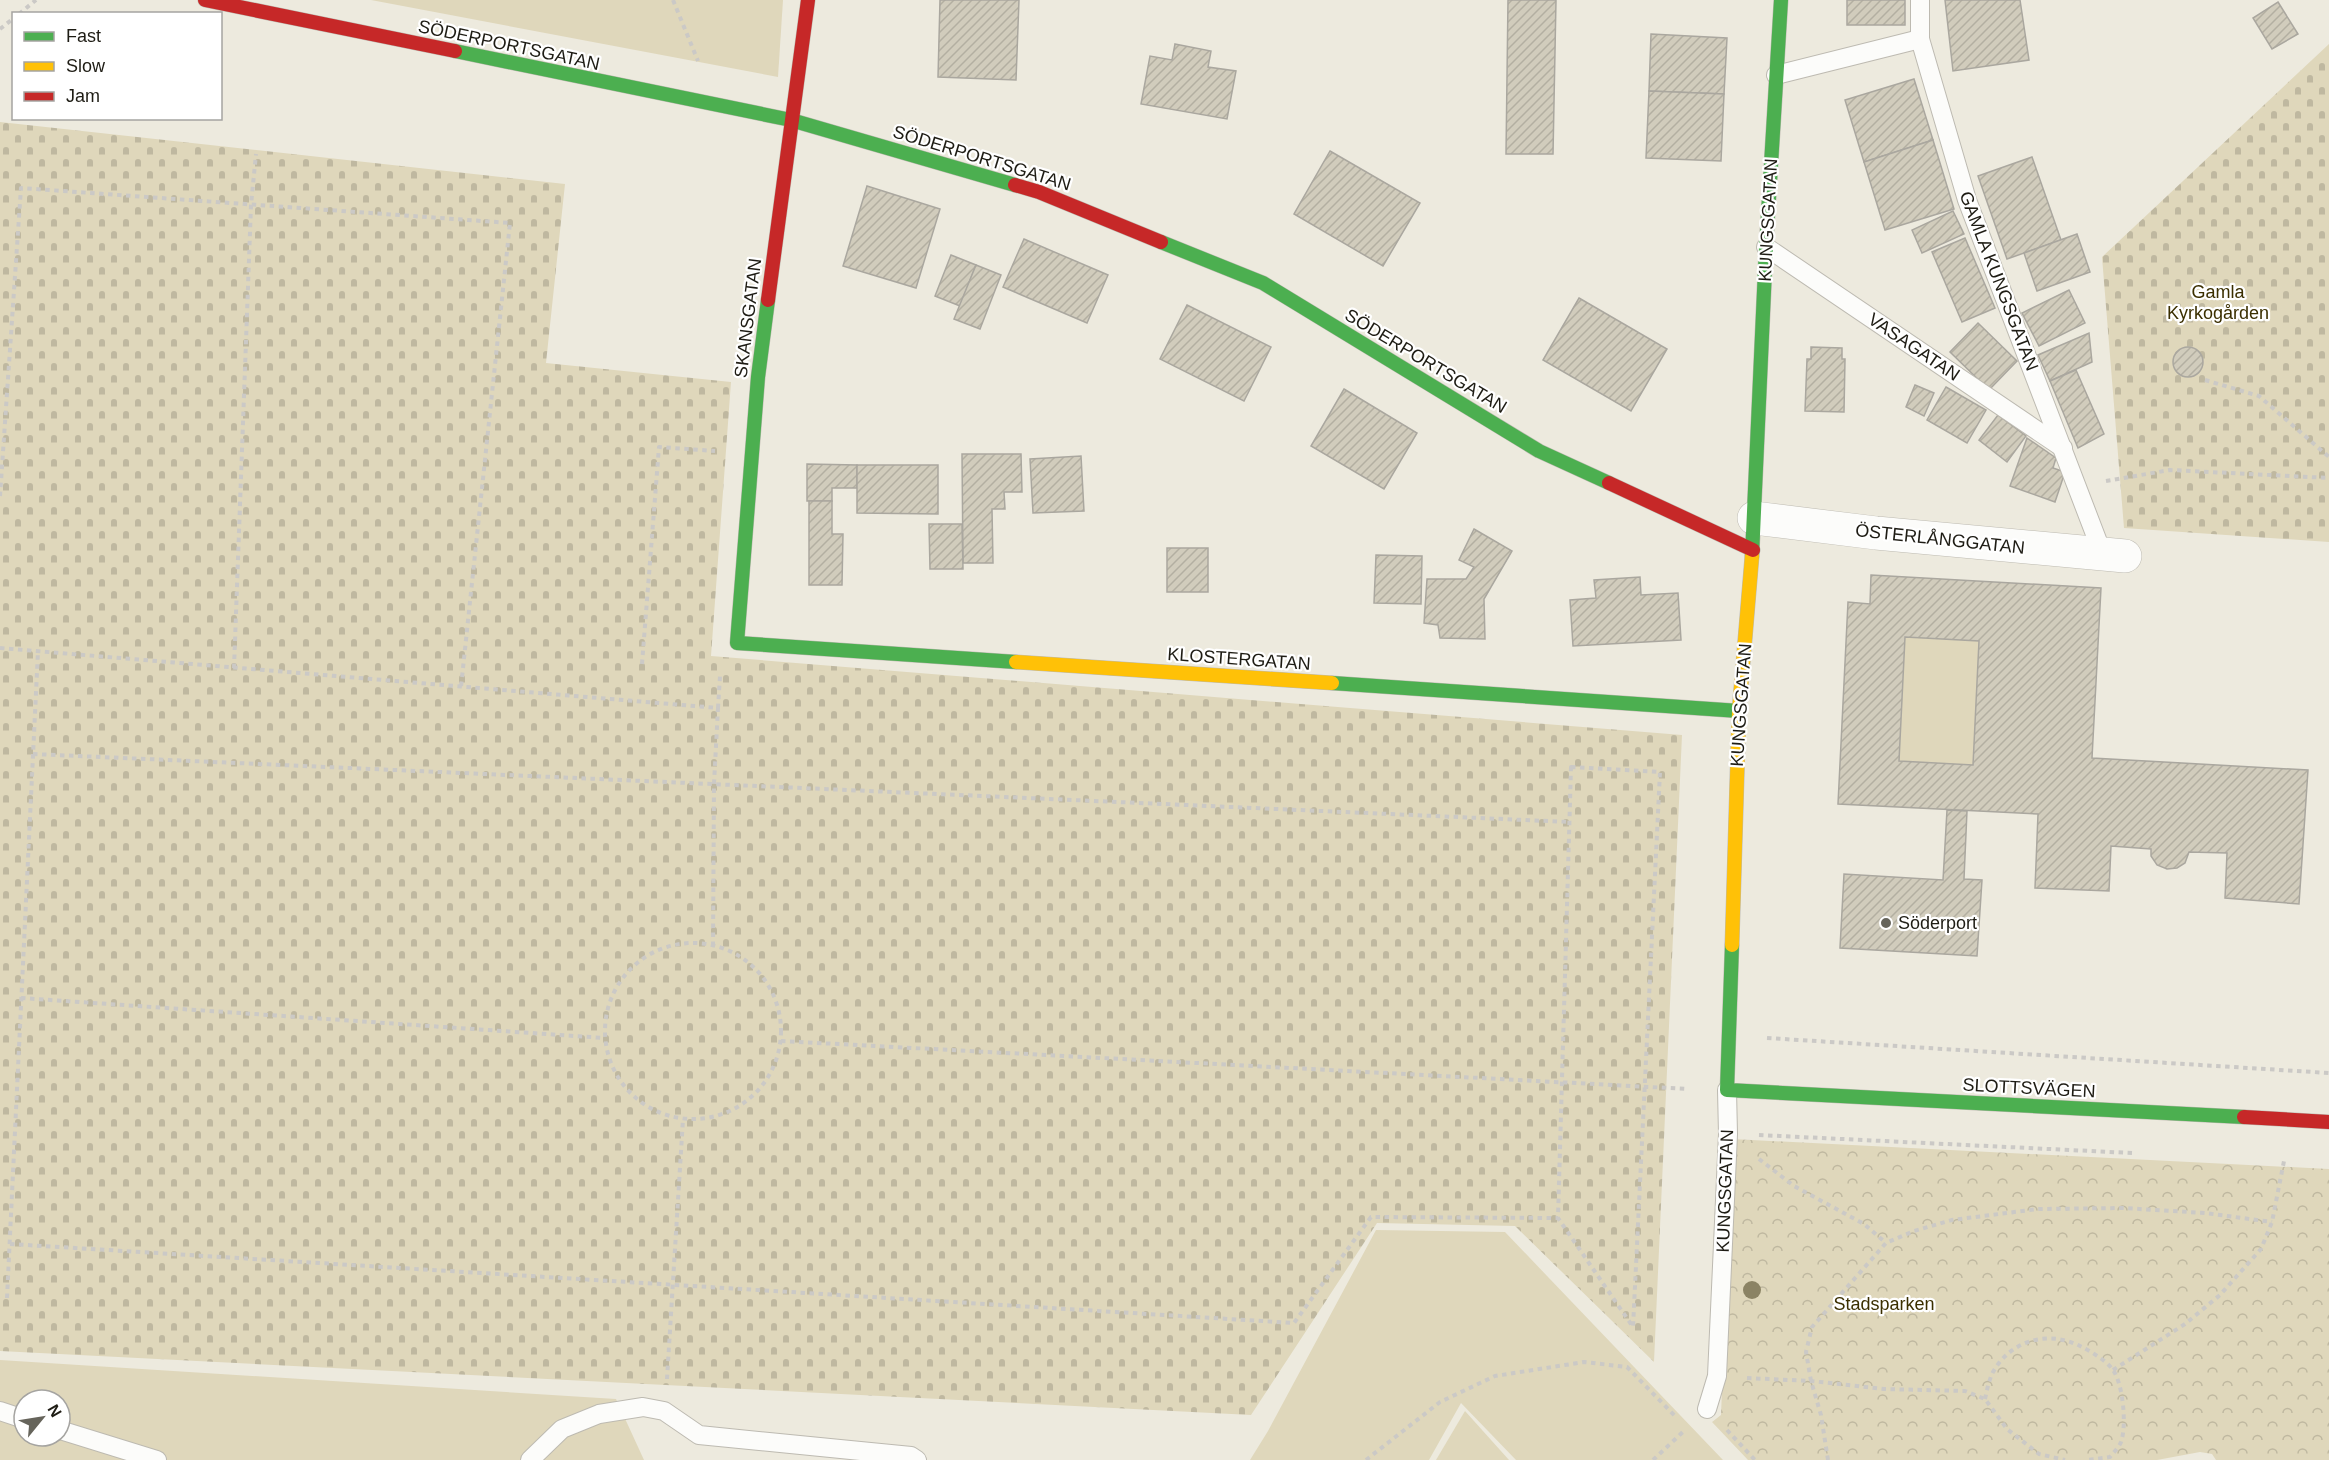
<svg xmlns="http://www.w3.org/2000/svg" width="2329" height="1460" font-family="Arial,sans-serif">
<defs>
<pattern id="cemetery-stones" width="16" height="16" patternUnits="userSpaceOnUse" patternTransform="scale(1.5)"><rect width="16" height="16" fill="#dfd7bb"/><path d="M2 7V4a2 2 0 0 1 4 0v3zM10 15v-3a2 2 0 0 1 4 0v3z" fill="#bfb8a0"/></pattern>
<pattern id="park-crowns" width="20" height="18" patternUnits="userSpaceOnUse" patternTransform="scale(1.5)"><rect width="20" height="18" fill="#dfd7bb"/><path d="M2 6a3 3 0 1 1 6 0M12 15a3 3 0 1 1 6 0" fill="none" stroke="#bfb8a0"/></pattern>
<pattern id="building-hatch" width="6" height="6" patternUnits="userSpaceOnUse" patternTransform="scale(1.5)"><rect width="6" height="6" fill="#d1ccbc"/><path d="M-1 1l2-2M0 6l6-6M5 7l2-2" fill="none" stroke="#b3afa1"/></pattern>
</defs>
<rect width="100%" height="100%" fill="#edeade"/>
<g fill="#dfd7bb" fill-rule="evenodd">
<path d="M371,0h412l-5,77z"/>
<path d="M1905,637l74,4 -6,124 -74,-4z"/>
<path d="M1376,1230l129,2 218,228h-207l-55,-57 -32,57h-179l18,-29z"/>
<path d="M0,1360l616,39 28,61h-644zM24,1400h36v36h-36z"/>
<path d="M1465,1411l44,49h-73z"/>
</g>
<g fill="url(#cemetery-stones)">
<path d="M2329,44v498l-205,-14 -22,-271z"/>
<path d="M0,122l565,62 -19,179 185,19 -20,274 971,79 -28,627 -139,-136 -138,-3 -126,192 -1251,-64z"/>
</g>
<path fill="url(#park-crowns)" d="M1732,1139l597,30v291h-113l-4,-6 -12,-2 -43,8h-409l-36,-38 9,-7z"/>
<g fill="url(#building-hatch)" stroke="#aaa79f" stroke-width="1.5" fill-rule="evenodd">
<path d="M940,0h79l-3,80 -78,-3z"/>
<path d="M1508,0h48l-3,154h-47z"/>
<rect x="1847" y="0" width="58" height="25"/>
<path d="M1945,0h75l9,60 -76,11z"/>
<path d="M2278,2l20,32 -26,15 -19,-31z"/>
<path d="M1651,34l76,4 -3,56 -75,-3z"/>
<path d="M1175,44l36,7 -3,16 28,4 -9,48 -86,-15 9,-48 22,4z"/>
<path d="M1914,79l19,61 -69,22 -19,-62z"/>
<path d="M1649,91l75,3 -3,67 -75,-3z"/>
<path d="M1933,140l21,69 -69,21 -21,-68z"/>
<path d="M1330,151l90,52 -37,63 -89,-52z"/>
<path d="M2032,157l29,83 -54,19 -29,-83z"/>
<path d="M867,186l73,23 -24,79 -73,-22z"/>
<path d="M1953,211l11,23 -42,19 -10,-23z"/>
<path d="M2077,234l13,38 -53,19 -13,-38z"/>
<path d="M1965,238l30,70 -33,14 -30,-70z"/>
<path d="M1024,239l84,36 -21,48 -84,-36z"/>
<path d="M951,255l25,10 -16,41 -25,-10z"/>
<path d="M976,265l25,10 -21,54 -26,-10z"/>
<path d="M2069,290l16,33 -46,23 -17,-33z"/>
<path d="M1579,298l88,51 -36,62 -88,-51z"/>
<path d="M1187,305l84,42 -27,54 -84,-42z"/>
<path d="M1978,323l39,38 -28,29 -39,-38z"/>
<path d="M2089,333l3,29 -42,19 -12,-26z"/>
<path d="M1811,347l31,1v11h3l-1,53 -39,-1 2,-52h4z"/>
<circle cx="2188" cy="362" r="15"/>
<path d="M2076,370l28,64 -26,14 -28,-67z"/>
<path d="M1915,385l19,8 -10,23 -18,-9z"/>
<path d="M1946,387l40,23 -19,33 -40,-23z"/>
<path d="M1344,389l73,44 -33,56 -73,-43z"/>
<path d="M1998,415l28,21 -19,26 -28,-22z"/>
<path d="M2027,438l29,20 -3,10 12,4 -10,30 -45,-16z"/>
<path d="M962,454h59l1,38h-18l1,17h-13l1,54h-30z"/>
<path d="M1081,456l3,55 -51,2 -3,-54z"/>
<path d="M807,464l50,1v23h-25v13h-25z"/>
<path d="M857,465h81v49l-81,-1z"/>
<path d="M809,501h23v33h11l-1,51h-33z"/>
<path d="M929,524h33l1,45h-33z"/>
<path d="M1474,529l38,22 -28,48 1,40 -45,-1 -2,-13 -14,-2 3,-44h39l8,-12 -15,-7z"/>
<rect x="1167" y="548" width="41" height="44"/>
<path d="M1376,555l46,1 -1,48 -47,-1z"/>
<path d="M1871,575l230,13 -9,170 216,12 -9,134 -74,-6 2,-45 -38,-1 -4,11 -8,5 -10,1 -10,-4 -6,-9v-7l-40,-3 -2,45 -74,-3 3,-74 -200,-10 10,-202 22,2zM1905,637l74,4 -6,124 -74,-4z"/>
<path d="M1640,577l1,18 37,-2 3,47 -108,6 -3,-46 26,-2 -2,-18z"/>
<path d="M1947,810l20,1 -3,68 18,1 -5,76 -137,-8 4,-74 99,6z"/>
</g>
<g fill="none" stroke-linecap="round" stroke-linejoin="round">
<g stroke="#bdbab1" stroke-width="20">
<g id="lane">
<path d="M1920,0v39l47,161 136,355"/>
<path d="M1776,75l144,-36"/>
<path d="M1766,247l297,201"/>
<path d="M1707,1409l10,-33 11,-242 -1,-44"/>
<path d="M0,1411l24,8"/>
<path d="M60,1430l97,30"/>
<path d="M530,1460l32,-31 37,-15 44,-7 21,4 35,24 212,21 6,4"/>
</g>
</g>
<g stroke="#bdbab1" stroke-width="34">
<path id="street" d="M1754,518l122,15 249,23"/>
</g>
<g stroke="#bdbab1" stroke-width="15">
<g id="fast">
<path d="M455,51l336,69 224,65"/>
<path d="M1161,242l102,41 276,168 70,32"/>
<path d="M768,300l-10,77 -21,266 279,19"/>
<path d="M1752,556l14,-309 15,-247"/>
<path d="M1332,683l407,28"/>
<path d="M1732,945l-5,145 517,27"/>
</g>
</g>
<g stroke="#bdbab1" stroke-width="15">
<g id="slow">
<path d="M1016,662l316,21"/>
<path d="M1732,945l7,-234 13,-155"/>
</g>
</g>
<g stroke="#bdbab1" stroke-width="15">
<g id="jam">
<path d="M205,0l250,51"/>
<path d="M1015,185l24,7 122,50"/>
<path d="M768,300l40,-300"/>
<path d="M1609,483l144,67"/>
<path d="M2244,1117l85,5"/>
</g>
</g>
<g stroke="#cbc9c6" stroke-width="4" stroke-dasharray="4.5 4.5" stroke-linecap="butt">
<path d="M673,0l25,61"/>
<path d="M19,14l17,-14"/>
<path d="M0,29l14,-11"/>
<path d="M2205,380l54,16 70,61"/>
<path d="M2106,481l64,-11 159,8"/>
<path d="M0,496l21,-308 489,35 -49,464"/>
<path d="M0,648l718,60 -4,76 -1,161"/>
<path d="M642,664l17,-217 56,4"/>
<path d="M234,668l17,-463 5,-51"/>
<path d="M718,708l2,-32"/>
<path d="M33,754l1537,68"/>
<path d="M1571,767l89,5 -27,555 -75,-109z"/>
<circle cx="693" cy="1031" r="88"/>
<path d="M21,998l583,40"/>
<path d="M1767,1038l562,35"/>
<path d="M781,1041l907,48"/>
<path d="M1759,1135l373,18"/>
<path d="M1759,1159l35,27 70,38 22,19"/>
<path d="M10,1244l1284,79 77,-106 187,1"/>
<path d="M7,1298l31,-647"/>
<path d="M2113,1370l72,-46 35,-29 41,-46 11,-27 12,-61"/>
<path d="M1747,1378l64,3 73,8 81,2 20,8 22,30 32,25 26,6"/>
<path d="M667,1379l16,-260"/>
<path d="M1985,1399c2,-9 4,-19 8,-27 18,-32 55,-42 87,-26 10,5 26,14 33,24 10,14 14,55 8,72 -2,5 -7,10 -11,15l-22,3"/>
<path d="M1727,1430l28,30"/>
<path d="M1366,1460l74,-58 55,-26 89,-14 43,5 50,51"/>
<path d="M1653,1460l32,-30"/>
<path d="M1828,1460l-7,-45 -10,-34 -5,-29 6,-25 74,-84 28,-12 38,-11 86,-11 85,-1 82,5 67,9"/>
</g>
<use href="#lane" stroke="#fcfcfa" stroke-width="18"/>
<use href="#street" stroke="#fcfcfa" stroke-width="33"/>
<use href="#fast" stroke="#4caf50" stroke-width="14"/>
<use href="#slow" stroke="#ffc107" stroke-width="14"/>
<use href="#jam" stroke="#c62828" stroke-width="14"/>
</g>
<circle fill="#8b8364" cx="1752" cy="1290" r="9"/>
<circle fill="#66645b" stroke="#fff" stroke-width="2" cx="1886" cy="923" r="6"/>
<g text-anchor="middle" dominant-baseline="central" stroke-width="4.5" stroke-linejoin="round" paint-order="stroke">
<g font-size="18" fill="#1e1c14" stroke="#fff">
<text transform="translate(509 45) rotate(12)">SÖDERPORTSGATAN</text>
<text transform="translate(982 158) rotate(17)">SÖDERPORTSGATAN</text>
<text transform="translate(1768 220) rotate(-87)">KUNGSGATAN</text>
<text transform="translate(1999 281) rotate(69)">GAMLA KUNGSGATAN</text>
<text transform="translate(748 318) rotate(-83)">SKANSGATAN</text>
<text transform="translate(1914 347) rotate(34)">VASAGATAN</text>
<text transform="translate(1426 361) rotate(31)">SÖDERPORTSGATAN</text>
<text transform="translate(1940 539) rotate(6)">ÖSTERLÅNGGATAN</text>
<text transform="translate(1239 659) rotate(4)">KLOSTERGATAN</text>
<text transform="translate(1741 705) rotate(-86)">KUNGSGATAN</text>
<text transform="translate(2029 1088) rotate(3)">SLOTTSVÄGEN</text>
<text transform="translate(1725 1191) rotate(-88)">KUNGSGATAN</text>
</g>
<g font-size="18" fill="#3b2f00" stroke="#fff">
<text x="2218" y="292">Gamla<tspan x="2218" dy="21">Kyrkogården</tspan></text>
<text x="1884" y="1304">Stadsparken</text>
</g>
<g font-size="18" fill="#1e1c14" stroke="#fff" text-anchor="start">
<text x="1898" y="923">Söderport</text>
</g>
</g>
<rect x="12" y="12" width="210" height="108" fill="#ffffff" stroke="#a5a4a1" stroke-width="1.5"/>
<rect x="24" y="32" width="30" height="9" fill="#4caf50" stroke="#a5a4a1" stroke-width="1.5"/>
<text x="66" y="42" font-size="18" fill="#1e1c14">Fast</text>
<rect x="24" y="62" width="30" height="9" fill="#ffc107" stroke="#a5a4a1" stroke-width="1.5"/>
<text x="66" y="72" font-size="18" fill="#1e1c14">Slow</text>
<rect x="24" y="92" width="30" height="9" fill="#c62828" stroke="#a5a4a1" stroke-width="1.5"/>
<text x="66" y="102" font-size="18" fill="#1e1c14">Jam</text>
<g transform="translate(42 1418) rotate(60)"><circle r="28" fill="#ffffff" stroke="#a5a4a1" stroke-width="1.5"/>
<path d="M0-4.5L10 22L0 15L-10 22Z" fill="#66645b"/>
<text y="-9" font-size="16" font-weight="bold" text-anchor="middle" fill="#1e1c14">N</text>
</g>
</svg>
